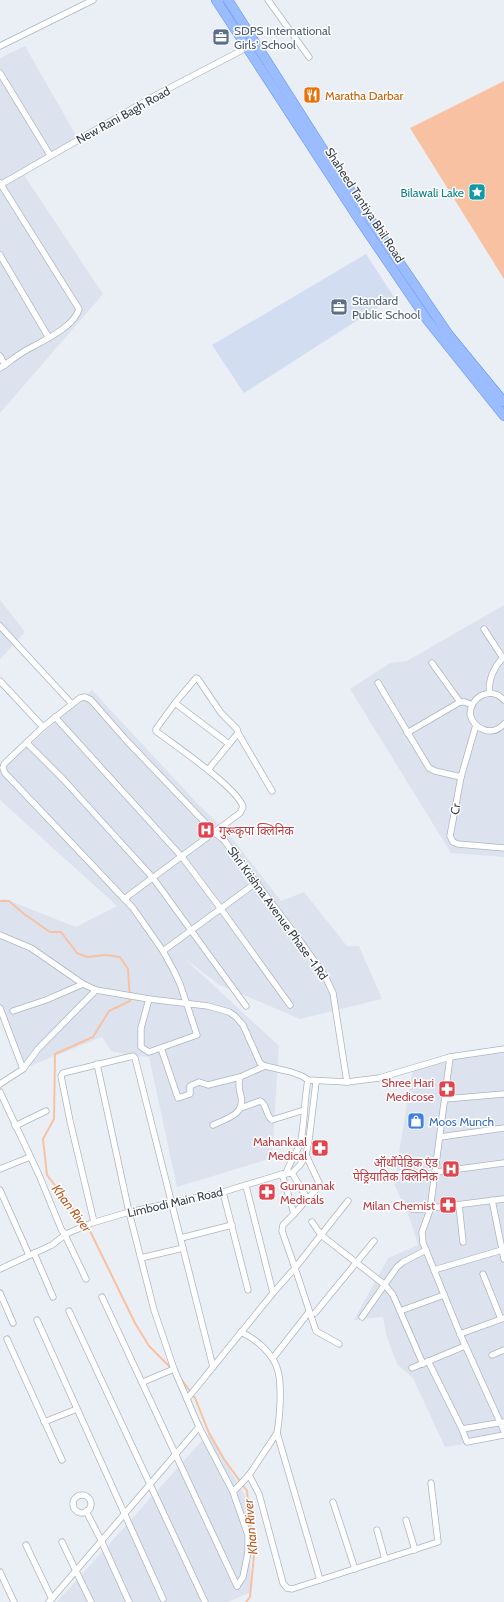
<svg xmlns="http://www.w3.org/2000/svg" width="504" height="1602" font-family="Cabin,'Noto Sans Devanagari',sans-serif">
<rect width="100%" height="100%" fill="#eaeff6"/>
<g fill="#dce3ef">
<path d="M25,46l53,93 -56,33 81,122 -103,119v-355z"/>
<path d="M0,600l25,32 -25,27z"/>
<path d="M504,605v252l-53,-4 -101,-164 40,-26 17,-2z"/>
<path d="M92,690l104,112 32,31 53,68 23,-9 43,54h12l23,53 -82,20 -82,-35 -35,-27 96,89 -7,112 -95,29 -28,-130 -13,-1 -25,-5 -9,-14 -77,31 -25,-64v-104l5,-1 71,28 41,-21 -117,-106v-29z"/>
<path d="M504,1049v389l-59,9 -32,-69 -16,-14 -11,-30 -3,-17 -29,3 34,-62 30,-13 -9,-29 -15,-32 19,-117z"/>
<path d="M209,1433l40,70 2,89 -23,10h-171z"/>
</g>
<path fill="#d3ddf1" d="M366,254l28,43 -150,96 -32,-48z"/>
<path fill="#f8c1a2" d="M504,81v198l-94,-151z"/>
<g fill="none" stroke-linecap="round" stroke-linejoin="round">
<g stroke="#f8c1a2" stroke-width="2">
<path d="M0,901h9l15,13 26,18h11l16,21 10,4 19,-2 14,2 8,12 2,32 -21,10 -16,26 -38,17 -1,65 -11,20 4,36 43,56 45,92 14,23 22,22"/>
<path d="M181,1379l14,19 14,35 15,26 23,32 7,64 -4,42 -4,5"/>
</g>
<g stroke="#acb5c3" stroke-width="7">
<g id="street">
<path d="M268,0l41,57"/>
<path d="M0,46l93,-46"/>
<path d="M0,73l50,82"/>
<path d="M0,183l79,126c-5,19 -39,33 -56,43 -8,5 -15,11 -23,16"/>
<path d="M0,185l158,-91 92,-48"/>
<path d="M0,255l49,83"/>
<path d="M0,356l5,9"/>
<path d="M0,626l72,78"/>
<path d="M484,629l19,29"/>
<path d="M432,663l28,39"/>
<path d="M0,681l43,46"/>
<path d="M378,683l51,85 6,3 26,6"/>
<path d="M490,693c-3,-12 5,-28 14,-36"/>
<path d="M504,700c-13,-14 -33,-4 -34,14 4,16 22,23 34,10"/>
<path d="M460,702h5l7,3"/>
<path d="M175,703l54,41"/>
<path d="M55,717l127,140 39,52 69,96"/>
<path d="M476,725l-15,52 -11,59 3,6 5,2 46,4"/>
<path d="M238,733l34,58"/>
<path d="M407,733l53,-31"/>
<path d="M27,743l36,36 90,99 93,128"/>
<path d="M124,899l116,-86 3,-6c-5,-19 -69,-62 -87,-76v-2l19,-26 21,-25 2,1 23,34 16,16 1,4 -30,37"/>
<path d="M0,935l31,13 52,36 13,6 53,9 59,7 21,6 6,4 8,9 17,38 5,3 26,6 11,4 6,4 39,2 32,-4 71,-21 54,-8"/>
<path d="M163,951l94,-69"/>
<path d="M149,999l-8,29v19l8,5 48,-17 -17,-51 -6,-13 -11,-20 -30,-43 -128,-135 -2,-5 1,-4 39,-37 37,-29 5,-1 6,3 35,40 88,92 10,8 77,102 24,34 8,17 14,89"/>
<path d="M0,1008l23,61"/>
<path d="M13,1011l33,-11 37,-16"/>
<path d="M161,1048l17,50 12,-4v-8l9,-4 9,3 32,-8 25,-11"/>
<path d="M0,1084l23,-15 15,-20 58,-59"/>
<path d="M0,1092l39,83 23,56 4,3"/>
<path d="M445,1099l59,-5"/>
<path d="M241,1108l19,-7c8,4 5,14 12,19l32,-10"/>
<path d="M213,1125c14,-7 32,-10 28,-29 -2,-6 -3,-12 -1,-19"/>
<path d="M15,1126l31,-15"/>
<path d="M440,1137l64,-9"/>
<path d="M0,1169l30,-12"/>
<path d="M436,1172l68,-9"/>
<path d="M292,1173l16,27"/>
<path d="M282,1174l12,40 -11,11 -1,6 13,37 26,-33 64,50 8,10 30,69"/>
<path d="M286,1174c3,-12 12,-21 15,-34 4,-20 3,-40 7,-60"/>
<path d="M246,1186l27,107"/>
<path d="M0,1190l29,65"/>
<path d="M223,1192l25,98"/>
<path d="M492,1200l12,59"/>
<path d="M459,1205l4,37"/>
<path d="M431,1208l73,-9"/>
<path d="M412,1209l18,1 -8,22 1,11 37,91"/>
<path d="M430,1210l20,-153"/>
<path d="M294,1214l26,-29 -14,-30"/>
<path d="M94,1222l-24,-101 -9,-45 2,-3 70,-17 2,2 78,309"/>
<path d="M312,1222l9,13 27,-34"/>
<path d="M65,1235l21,44"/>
<path d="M181,1238l51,-13"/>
<path d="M34,1253l19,44"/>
<path d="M141,1258l42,-10"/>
<path d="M0,1269l52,-24 14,-11 26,-11 37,-11 94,-20 59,-18 10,-1 8,-8 6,-10 3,-15 7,-58"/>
<path d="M434,1270l68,-20"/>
<path d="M483,1274l18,45"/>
<path d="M0,1293l13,30"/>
<path d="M102,1297l135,289"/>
<path d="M69,1311l136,291"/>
<path d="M400,1311l44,-16"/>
<path d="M315,1313l59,-72"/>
<path d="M362,1317l35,-50 6,-5 23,-12"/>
<path d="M504,1318l-44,16 44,97"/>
<path d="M37,1320l126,279"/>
<path d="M241,1332c15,7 33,22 37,39 4,15 2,46 -1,62l43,147"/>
<path d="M7,1339l55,121"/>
<path d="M492,1355l12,-5"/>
<path d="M273,1358l36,-46"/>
<path d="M428,1361l34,68"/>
<path d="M412,1368l53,-22"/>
<path d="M143,1382l31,-13"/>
<path d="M187,1399l86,-106 22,-25 21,63 23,13"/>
<path d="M44,1422l33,-13"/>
<path d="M504,1422l-42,7 5,13 37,-7"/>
<path d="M199,1427l34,65 15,43v17l-5,25 -6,9"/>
<path d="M249,1475l28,-42"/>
<path d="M233,1492l16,-17 10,19 24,89 4,5 5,1 146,-47 -7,-59"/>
<circle cx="82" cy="1504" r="9"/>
<path d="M333,1502l22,67"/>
<path d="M86,1511l15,29 28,62"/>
<path d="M406,1520l9,30"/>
<path d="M377,1530l8,29"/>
<path d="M62,1542l29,60"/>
<path d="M26,1545l26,54"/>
<path d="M0,1572l14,30"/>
<path d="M49,1602l150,-175 -25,-58 -20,-59 -25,-98 -32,-148"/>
</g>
</g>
<g stroke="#5f92f0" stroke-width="10">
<g id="primary">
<path d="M216,0l144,221 68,100 76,95"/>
<path d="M228,0l103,162 118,173 55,67"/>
</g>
</g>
<use href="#street" stroke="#fff" stroke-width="5.5"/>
<use href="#primary" stroke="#9bbdff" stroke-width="9"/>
</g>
<defs>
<g id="office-square" transform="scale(0.9)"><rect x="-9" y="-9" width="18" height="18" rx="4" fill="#5c6f8a" stroke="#fff"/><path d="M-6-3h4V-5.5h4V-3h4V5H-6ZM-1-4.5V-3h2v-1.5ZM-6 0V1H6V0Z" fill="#fff"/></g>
<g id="restaurant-square" transform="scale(0.9)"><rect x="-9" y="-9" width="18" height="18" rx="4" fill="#e8710a" stroke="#fff"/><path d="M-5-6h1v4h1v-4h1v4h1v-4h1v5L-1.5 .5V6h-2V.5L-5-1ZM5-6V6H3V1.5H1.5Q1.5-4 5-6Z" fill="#fff"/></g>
<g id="sight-square" transform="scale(0.9)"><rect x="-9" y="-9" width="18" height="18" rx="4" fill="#0f9aa8" stroke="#fff"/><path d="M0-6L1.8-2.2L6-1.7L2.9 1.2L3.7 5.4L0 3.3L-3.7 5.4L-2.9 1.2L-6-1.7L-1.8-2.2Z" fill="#fff"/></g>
<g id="hospital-square" transform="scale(0.9)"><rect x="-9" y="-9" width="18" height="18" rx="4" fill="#e0444e" stroke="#fff"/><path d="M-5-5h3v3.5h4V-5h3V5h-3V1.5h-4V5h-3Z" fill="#fff"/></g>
<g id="pharmacy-square" transform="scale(0.9)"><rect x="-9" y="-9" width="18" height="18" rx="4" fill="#e0444e" stroke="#fff"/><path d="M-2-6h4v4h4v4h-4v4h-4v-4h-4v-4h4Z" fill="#fff"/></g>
<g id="shop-square" transform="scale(0.9)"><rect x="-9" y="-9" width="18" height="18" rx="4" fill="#3f7fe0" stroke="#fff"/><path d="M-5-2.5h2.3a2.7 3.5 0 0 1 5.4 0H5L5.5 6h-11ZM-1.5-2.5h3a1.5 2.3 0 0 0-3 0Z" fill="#fff"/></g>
</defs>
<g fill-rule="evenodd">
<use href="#office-square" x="221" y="37"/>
<use href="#restaurant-square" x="312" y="95"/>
<use href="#sight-square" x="477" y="192"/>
<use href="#office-square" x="339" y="307"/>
<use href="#hospital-square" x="206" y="830"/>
<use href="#pharmacy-square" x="447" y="1089"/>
<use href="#shop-square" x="416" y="1121"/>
<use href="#pharmacy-square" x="320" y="1148"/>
<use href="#hospital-square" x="451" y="1169"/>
<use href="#pharmacy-square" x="267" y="1192"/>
<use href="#pharmacy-square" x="448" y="1205"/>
</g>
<g text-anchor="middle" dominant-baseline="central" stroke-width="3" stroke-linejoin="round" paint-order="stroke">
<g font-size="12" fill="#4e5e75" stroke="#fff" text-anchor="start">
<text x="234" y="30">SDPS International<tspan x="234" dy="14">Girls' School</tspan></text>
<text x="352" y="300">Standard<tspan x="352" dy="14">Public School</tspan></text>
</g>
<g font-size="12" fill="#c56008" stroke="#fff" text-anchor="start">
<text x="325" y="95">Maratha Darbar</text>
</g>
<g font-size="12" fill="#37404c" stroke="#fff">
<text transform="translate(123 115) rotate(-29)">New Rani Bagh Road</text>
<text transform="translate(365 205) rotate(57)">Shaheed Tantiya Bhil Road</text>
<text transform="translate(455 809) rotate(-80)">Cr</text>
<text transform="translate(278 913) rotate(54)">Shri Krishna Avenue Phase -1 Rd</text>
<text transform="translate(175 1202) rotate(-13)">Limbodi Main Road</text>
</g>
<g font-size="12" fill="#0d838f" stroke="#fff" text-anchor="end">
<text x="464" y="192">Bilawali Lake</text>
</g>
<g font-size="12" fill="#be3a42" stroke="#fff" text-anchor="end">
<text x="219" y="830" text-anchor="start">गुरूकृपा क्लिनिक</text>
<text x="434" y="1082">Shree Hari<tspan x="434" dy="14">Medicose</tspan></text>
<text x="307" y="1141">Mahankaal<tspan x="307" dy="14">Medical</tspan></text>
<text x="438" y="1162">ऑर्थोपेडिक एंड<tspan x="438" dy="14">पेड्रियातिक क्लिनिक</tspan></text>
<text x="280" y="1185" text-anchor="start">Gurunanak<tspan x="280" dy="14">Medicals</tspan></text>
<text x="435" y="1205">Milan Chemist</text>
</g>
<g font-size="12" fill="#366cbe" stroke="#fff" text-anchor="start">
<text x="429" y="1121">Moos Munch</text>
</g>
<g font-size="13" font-style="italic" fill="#bb5b23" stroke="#fff">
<text transform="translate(72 1208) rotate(53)">Khan River</text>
<text transform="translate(250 1527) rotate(-95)">Khan River</text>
</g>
</g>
</svg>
